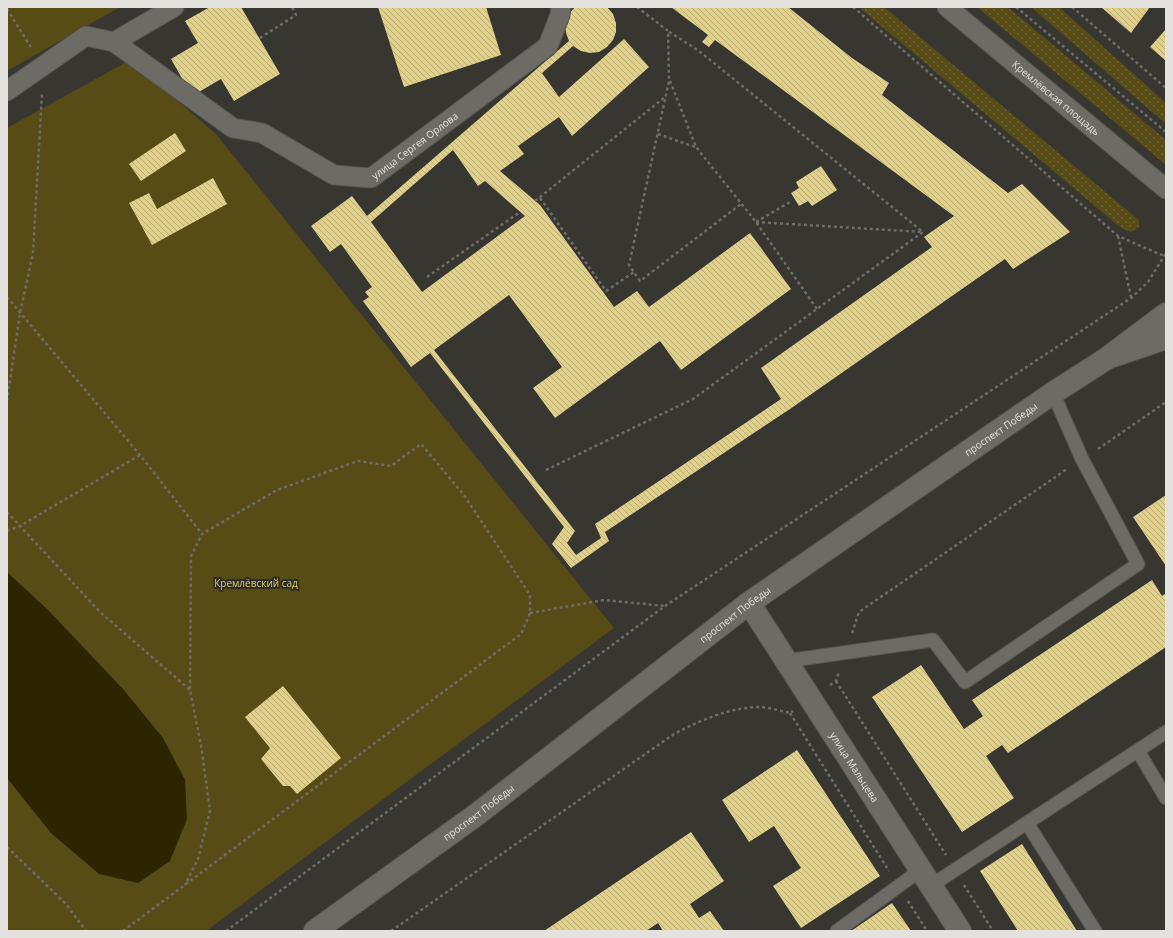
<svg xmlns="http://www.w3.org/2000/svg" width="1173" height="938" font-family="'Open Sans',sans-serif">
<defs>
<pattern id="grass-dots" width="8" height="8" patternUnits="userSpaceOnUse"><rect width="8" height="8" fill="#574b16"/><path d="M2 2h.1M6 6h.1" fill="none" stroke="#6f6537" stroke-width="1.8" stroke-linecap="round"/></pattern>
<pattern id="building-back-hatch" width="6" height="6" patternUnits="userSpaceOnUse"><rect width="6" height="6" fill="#e1d088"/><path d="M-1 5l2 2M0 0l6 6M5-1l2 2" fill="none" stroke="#baad77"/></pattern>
</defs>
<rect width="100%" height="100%" fill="#373631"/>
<g fill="url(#grass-dots)">
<path d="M863,7h21l255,213v7l-8,5 -10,-4 -260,-219z"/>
<path d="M977,7h31l158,133v25z"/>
<path d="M1031,7h28l107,96v21z"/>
</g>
<g fill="#574b16">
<path d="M7,7h113l-113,64z"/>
<path d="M130,60l86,74 398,494 -408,303h-199v-803z"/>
</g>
<path fill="#2d2500" d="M7,572l41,38 75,79 40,49 22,42 2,39 -17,42 -32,22 -39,-9 -48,-41 -44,-55z"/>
<g fill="url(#building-back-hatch)" fill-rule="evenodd">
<path d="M210,7h31l39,67 -46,27 -13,-22 -29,17 -21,-37 27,-16 -13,-22z"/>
<path d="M378,7h108l15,48 -97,32z"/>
<path d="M575,7h32l6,7 3,9v9l-3,8 -6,7 -8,5 -9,1 -9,-2 -8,-5 -31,27 17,24 65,-58 25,28 -77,69 -13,-19 -41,29 6,8 -24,17 40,34 74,102 23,-16 12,16 101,-74 41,56 -110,81 -21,-29 -105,77 -22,-30 29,-21 -53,-72 -75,55 141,181 -8,12 9,12 25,-17 -6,-14 186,-125 -20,-31 171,-121 -8,-10 30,-21 -239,-176 -6,7 -7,-5 6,-7 -37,-28h117l64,51 37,25 -7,12 126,98 14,-9 48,48 -57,37 -8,-10 -215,150 -185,123 4,9 -38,27 -19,-24 12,-17 -134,-174 -19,14 -48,-66 6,-4 -4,-5 7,-5 -31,-43 -11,8 -19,-26 41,-30 15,20 202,-175 -3,-8 -1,-9 3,-9zM453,150l25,36 7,-5 40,35 -103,76 -51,-70z"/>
<path d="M1101,7h49l-19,26z"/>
<path d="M1166,29v32l-16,-14z"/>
<path d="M175,133l11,18 -45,30 -12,-17z"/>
<path d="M821,166l16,24 -25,16 -4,-5 -9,5 -8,-13 8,-5 -3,-6z"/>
<path d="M213,178l14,26 -75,41 -23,-42 20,-10 8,16z"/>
<path d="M1166,495v71l-33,-49z"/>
<path d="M1152,580l10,16 4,-3v54l-158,106 -6,-8 -16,11 28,42 -52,34 -90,-135 49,-32 43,64 19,-13 -11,-16z"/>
<path d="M283,686l58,72 -44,36 -7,-8h-7l-22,-27 9,-11 -25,-31z"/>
<path d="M797,750l83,126 -79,52 -28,-42 28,-18 -27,-42 -25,16 -27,-42z"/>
<path d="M691,832l33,49 -34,23 9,14 11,-7 14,20h-61l-5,-8 -12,8h-102z"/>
<path d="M1022,844l55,87h-59l-38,-60z"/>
<path d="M892,903l19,28h-60z"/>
</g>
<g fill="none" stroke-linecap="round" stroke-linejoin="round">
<g stroke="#555450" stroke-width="15">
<g id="service">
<path d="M786,661l147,-21 32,42 173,-118 -56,-105 -29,-66"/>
<path d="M1138,751l28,47"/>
<path d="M1027,823l68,108"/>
<path d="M932,885l234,-153"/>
<path d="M837,931l85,-62"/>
</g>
</g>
<g stroke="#555450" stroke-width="21">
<g id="pedestrian">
<path id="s1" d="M947,7l219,182"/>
<path d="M114,42l60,-35"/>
<path id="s2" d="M7,91l79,-55 28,6 119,86 29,5 72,42 37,3 177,-132 12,-31 1,-8"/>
</g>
</g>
<g stroke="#555450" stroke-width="24">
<g id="minor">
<path id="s3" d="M749,603l211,328"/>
</g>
</g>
<g stroke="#555450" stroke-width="24">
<path id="tertiary" d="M1113,356l53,-18"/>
</g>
<g stroke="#555450" stroke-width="24">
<g id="secondary">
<path id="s4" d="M315,931l161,-116 273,-212 304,-210 53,-34 60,-45"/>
</g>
</g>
<g stroke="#6e6d69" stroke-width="2.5" stroke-dasharray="3 3" stroke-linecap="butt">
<path d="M637,7l31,24 1,50 -40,184 11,16 101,-77"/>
<path d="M853,7l265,229 46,20"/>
<path d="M1016,7l150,125"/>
<path d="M1072,7l94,81"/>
<path d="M7,9l25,40"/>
<path d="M260,38l36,-23 -4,-8"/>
<path d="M670,81l26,66 60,75 61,87"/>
<path d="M658,134l37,13"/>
<path d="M540,198l66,93 28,-19"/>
<path d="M535,201l130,-104"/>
<path d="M756,222l167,10"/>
<path d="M756,222l34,-20"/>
<path d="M1118,236l13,61"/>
<path d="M427,277l93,-65"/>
<path d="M7,297l133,158 62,79"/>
<path d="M7,401l13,-88 13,-60 9,-160"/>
<path d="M1098,449l68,-47"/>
<path d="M546,470l147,-71 230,-167 -224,-181 -31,-20"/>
<path d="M7,512l93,100 90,78"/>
<path d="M7,531l13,-5 120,-71"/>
<path d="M530,613l74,-13 61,6"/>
<path d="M852,633l7,-21 208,-143"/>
<path d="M836,681l110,174"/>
<path d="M830,685l6,-4 3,-9"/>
<path d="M790,713l99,158"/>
<path d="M7,847l59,57 20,27"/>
<path d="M964,885l29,46"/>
<path d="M908,901l19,30"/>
<path d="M123,931l398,-297 9,-21v-18l-66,-100 -43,-51 -30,22 -33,-5 -81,29 -75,44 -11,22 -1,134 11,55 9,66 -12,48 -13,26"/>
<path d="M226,931l439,-325 466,-308 17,-16 18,-29"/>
<path d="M391,931l283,-197c27,-14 54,-26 85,-27 10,0 21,4 31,6l3,-2"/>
</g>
<use href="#service" stroke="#6c6b65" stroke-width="13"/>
<use href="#pedestrian" stroke="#6c6b65" stroke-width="19"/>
<use href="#minor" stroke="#6c6b65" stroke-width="22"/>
<use href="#tertiary" stroke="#6c6b65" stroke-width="22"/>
<use href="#secondary" stroke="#6c6b65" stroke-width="22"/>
</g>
<g text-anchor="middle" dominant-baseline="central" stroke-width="4" stroke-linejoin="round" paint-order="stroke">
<g font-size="10" fill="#e3e2df" stroke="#2d2c27">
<text stroke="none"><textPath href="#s1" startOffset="142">Кремлёвская площадь</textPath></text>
<text stroke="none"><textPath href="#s2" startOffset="476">улица Сергея Орлова</textPath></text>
<text stroke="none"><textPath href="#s4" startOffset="850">проспект Победы</textPath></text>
<text stroke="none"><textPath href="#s4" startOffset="526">проспект Победы</textPath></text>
<text stroke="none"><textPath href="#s3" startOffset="195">улица Мальцева</textPath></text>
<text stroke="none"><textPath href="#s4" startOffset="202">проспект Победы</textPath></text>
</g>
<g font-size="10" fill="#e4cd68" stroke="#2d2c27">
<text x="256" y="583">Кремлёвский сад</text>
</g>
</g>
<rect width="1173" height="938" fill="none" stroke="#e3e2df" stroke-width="16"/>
</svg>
